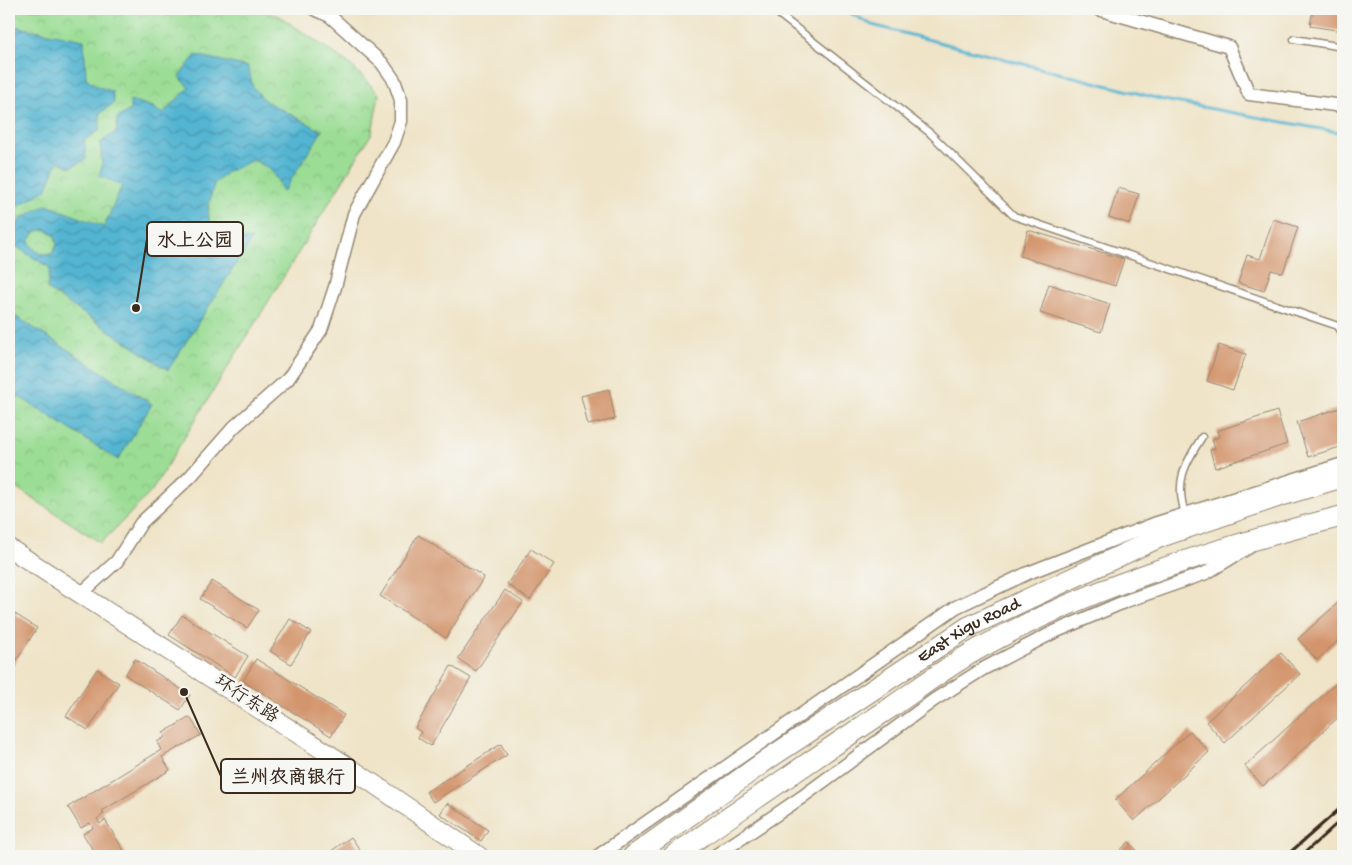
<svg xmlns="http://www.w3.org/2000/svg" width="1352" height="865" font-family="'Gochi Hand','LXGW WenKai TC',sans-serif">
<defs>
<pattern id="park-crowns" width="20" height="18" patternUnits="userSpaceOnUse" patternTransform="scale(1.25)"><rect width="20" height="18" fill="#9bdd95"/><path d="M2 6a3 3 0 1 1 6 0M12 15a3 3 0 1 1 6 0" fill="none" stroke="#86be80"/></pattern>
<pattern id="water-waves" width="16" height="10" patternUnits="userSpaceOnUse" patternTransform="scale(1.25)"><rect width="16" height="10" fill="#53b5d2"/><path d="M0 5q4-4 8 0t8 0" fill="none" stroke="#4693aa"/></pattern>
</defs>
<rect width="100%" height="100%" fill="#f6f6f2"/>
<filter id="ink" filterUnits="userSpaceOnUse"><feTurbulence type="fractalNoise" baseFrequency=".02" numOctaves="2"/><feDisplacementMap in="SourceGraphic" scale="10" xChannelSelector="R" yChannelSelector="G"/><feConvolveMatrix kernelMatrix="1 2 1 2 8 2 1 2 1" color-interpolation-filters="sRGB"/></filter>
<filter id="wash" filterUnits="userSpaceOnUse"><feTurbulence type="fractalNoise" baseFrequency=".0096" numOctaves="4" result="noise"/><feDisplacementMap in="SourceGraphic" scale="20" xChannelSelector="R" yChannelSelector="G"/><feGaussianBlur stdDeviation="1.12" result="paint"/><feColorMatrix in="noise" values="0 0 0 0 0 0 0 0 0 0 0 0 0 0 0 0 0 1.4 0 .05"/><feComposite in="paint" operator="in"/></filter>
<g filter="url(#wash)">
<rect width="100%" height="100%" fill="#efe4c8"/>
<path fill="url(#park-crowns)" stroke="#6b845a" d="M9,9h244l26,7 71,48 29,30 -7,39 -221,359 -50,51 -92,-60z"/>
<g fill="url(#water-waves)" stroke="#477078" fill-rule="evenodd">
<path d="M9,25l75,15 2,38 10,8 16,5 2,12 -14,10v17l-16,10 2,19 -15,8 -13,-6 -12,29 -37,21z"/>
<path d="M196,55l52,12 5,20 11,13 58,31 -39,61c-8,-18 -12,-24 -30,-32l-26,12 -13,12 -6,24 2,20c14,9 25,13 42,11l-84,131 -121,-81 3,-21 -41,-26v-3l12,-21 26,-13 57,22 18,-42 -23,-9 3,-10 -2,-23 17,-12v-13l13,-8v-10l23,7 9,7 27,-26 -10,-12zM46,230l9,6 2,8 -5,10c-12,1 -18,-2 -23,-13l7,-10z"/>
<path d="M9,312l143,92 -34,56 -109,-70z"/>
</g>
<g fill="none" stroke-linecap="round" stroke-linejoin="round">
<path stroke="#53b5d2" stroke-width="3" d="M843,9l29,16 292,75 179,33"/>
</g>
<g id="blocks">
<g fill="#d3956d">
<path d="M1313,9h30v22l-33,-5z"/>
<path d="M1118,188l21,6 -9,30 -21,-7z"/>
<path d="M1273,219l25,8 -15,46 -12,-3 -7,21 -26,-8 9,-28 13,4z"/>
<path d="M1028,230l96,29 -9,27 -95,-30z"/>
<path d="M1049,284l61,20 -9,28 -61,-19z"/>
<path d="M1219,345l27,9 -13,36 -26,-9z"/>
<path d="M609,389l6,30 -27,6 -7,-29z"/>
<path d="M1343,407v39l-35,11 -11,-35z"/>
<path d="M1277,411l10,33 -72,24 -5,-18 5,-2 -3,-9 7,-2 -2,-6z"/>
<path d="M418,535l66,42 -38,61 -66,-42z"/>
<path d="M531,549l23,15 -24,36 -23,-16z"/>
<path d="M212,581l47,29 -12,18 -47,-29z"/>
<path d="M505,590l18,12 -47,69 -18,-12z"/>
<path d="M1343,598v38l-26,24 -19,-21z"/>
<path d="M9,610l28,18 -28,44z"/>
<path d="M182,615l66,41 -13,21 -66,-42z"/>
<path d="M290,619l21,13 -20,32 -21,-13z"/>
<path d="M1281,653l19,21 -75,69 -19,-21z"/>
<path d="M135,659l55,36 -10,15 -55,-35z"/>
<path d="M256,659l88,56 -13,21 -88,-55z"/>
<path d="M451,666l20,12 -40,68 -13,-8 3,-6 -6,-4z"/>
<path d="M97,669l22,14 -31,47 -22,-14z"/>
<path d="M1343,677v36l-80,73 -18,-20z"/>
<path d="M190,717l11,18 -39,22 8,13 -68,41 2,3 -7,5 3,5 5,-4 21,34 -4,2h-25l-14,-22 10,-6 -3,-5 -9,5 -13,-21 93,-57 -4,-8 8,-5 -2,-4z"/>
<path d="M1190,731l19,21 -75,69 -19,-21z"/>
<path d="M501,744l6,11 -74,47 -7,-10z"/>
<path d="M447,803l41,27 -7,11 -41,-27z"/>
<path d="M351,837l9,13 -8,6h-28z"/>
<path d="M1129,842l13,14h-28z"/>
</g>
</g>
</g>
<g filter="url(#ink)">
<use href="#blocks" fill-opacity="0" stroke="#958773" stroke-width="1"/>
<g fill="none" stroke-linecap="round" stroke-linejoin="round">
<g stroke="#958773" stroke-width="9">
<g id="lane">
<path d="M772,9l158,124 84,83 324,110 5,9"/>
<path d="M1294,39l49,8"/>
<path d="M1186,516c-12,-33 -2,-51 16,-79"/>
</g>
</g>
<g stroke="#958773" stroke-width="15">
<g id="street">
<path d="M1098,9l131,38 20,47 94,12"/>
<path d="M81,594l36,-33 24,-38 49,-46 44,-50 54,-48 33,-49 14,-43 19,-73 40,-72 7,-21v-21l-7,-20 -12,-17 -52,-47 -16,-7"/>
<path d="M598,856l358,-249 72,-34 126,-49 189,-60"/>
<path d="M715,856l87,-59 132,-97 49,-31 69,-36 74,-32 80,-28 43,-26"/>
</g>
</g>
<g stroke="#958773" stroke-width="20">
<path id="secondary" d="M9,548l340,219 130,89"/>
</g>
<g stroke="#958773" stroke-width="22">
<g id="primary">
<path id="s1" d="M633,856l135,-97 200,-132 192,-90 117,-40 66,-20"/>
<path d="M673,856c72,-50 144,-100 217,-148 31,-21 60,-44 92,-61 112,-62 238,-100 361,-131"/>
</g>
</g>
<use href="#lane" stroke="#fff" stroke-width="6"/>
<use href="#street" stroke="#fff" stroke-width="12"/>
<use href="#secondary" stroke="#fff" stroke-width="18"/>
<use href="#primary" stroke="#fff" stroke-width="20"/>
<g stroke="#3b2a1e" stroke-width="3">
<path d="M1286,856l57,-50"/>
<path d="M1301,856l42,-38"/>
</g>
</g>
</g>
<g text-anchor="middle" dominant-baseline="central" stroke-width="5" stroke-linejoin="round" paint-order="stroke">
<g font-size="18" fill="#3b2a1e" stroke="#f6f6f2">
<text stroke="none"><textPath href="#s1" startOffset="405">East Xigu Road</textPath></text>
<text transform="translate(246 700) rotate(33)">环行东路</text>
</g>
</g>
<path fill="none" stroke="#3b2a1e" stroke-width="2" d="M136 308L147 239M184 692L221 776"/>
<g fill="#3b2a1e" stroke="#f6f6f2" stroke-width="2">
<circle cx="136" cy="308" r="5"/>
<circle cx="184" cy="692" r="5"/>
</g>
<g fill="#f6f6f2" stroke="#3b2a1e" stroke-width="2">
<rect x="147" y="222" width="96" height="34" rx="5"/>
<rect x="221" y="759" width="134" height="34" rx="5"/>
</g>
<g font-size="19" text-anchor="middle" font-weight="bold" fill="#3b2a1e">
<text x="195" y="246">水上公园</text>
<text x="288" y="783">兰州农商银行</text>
</g>
<rect width="1352" height="865" fill="none" stroke="#f6f6f2" stroke-width="30"/>
</svg>
